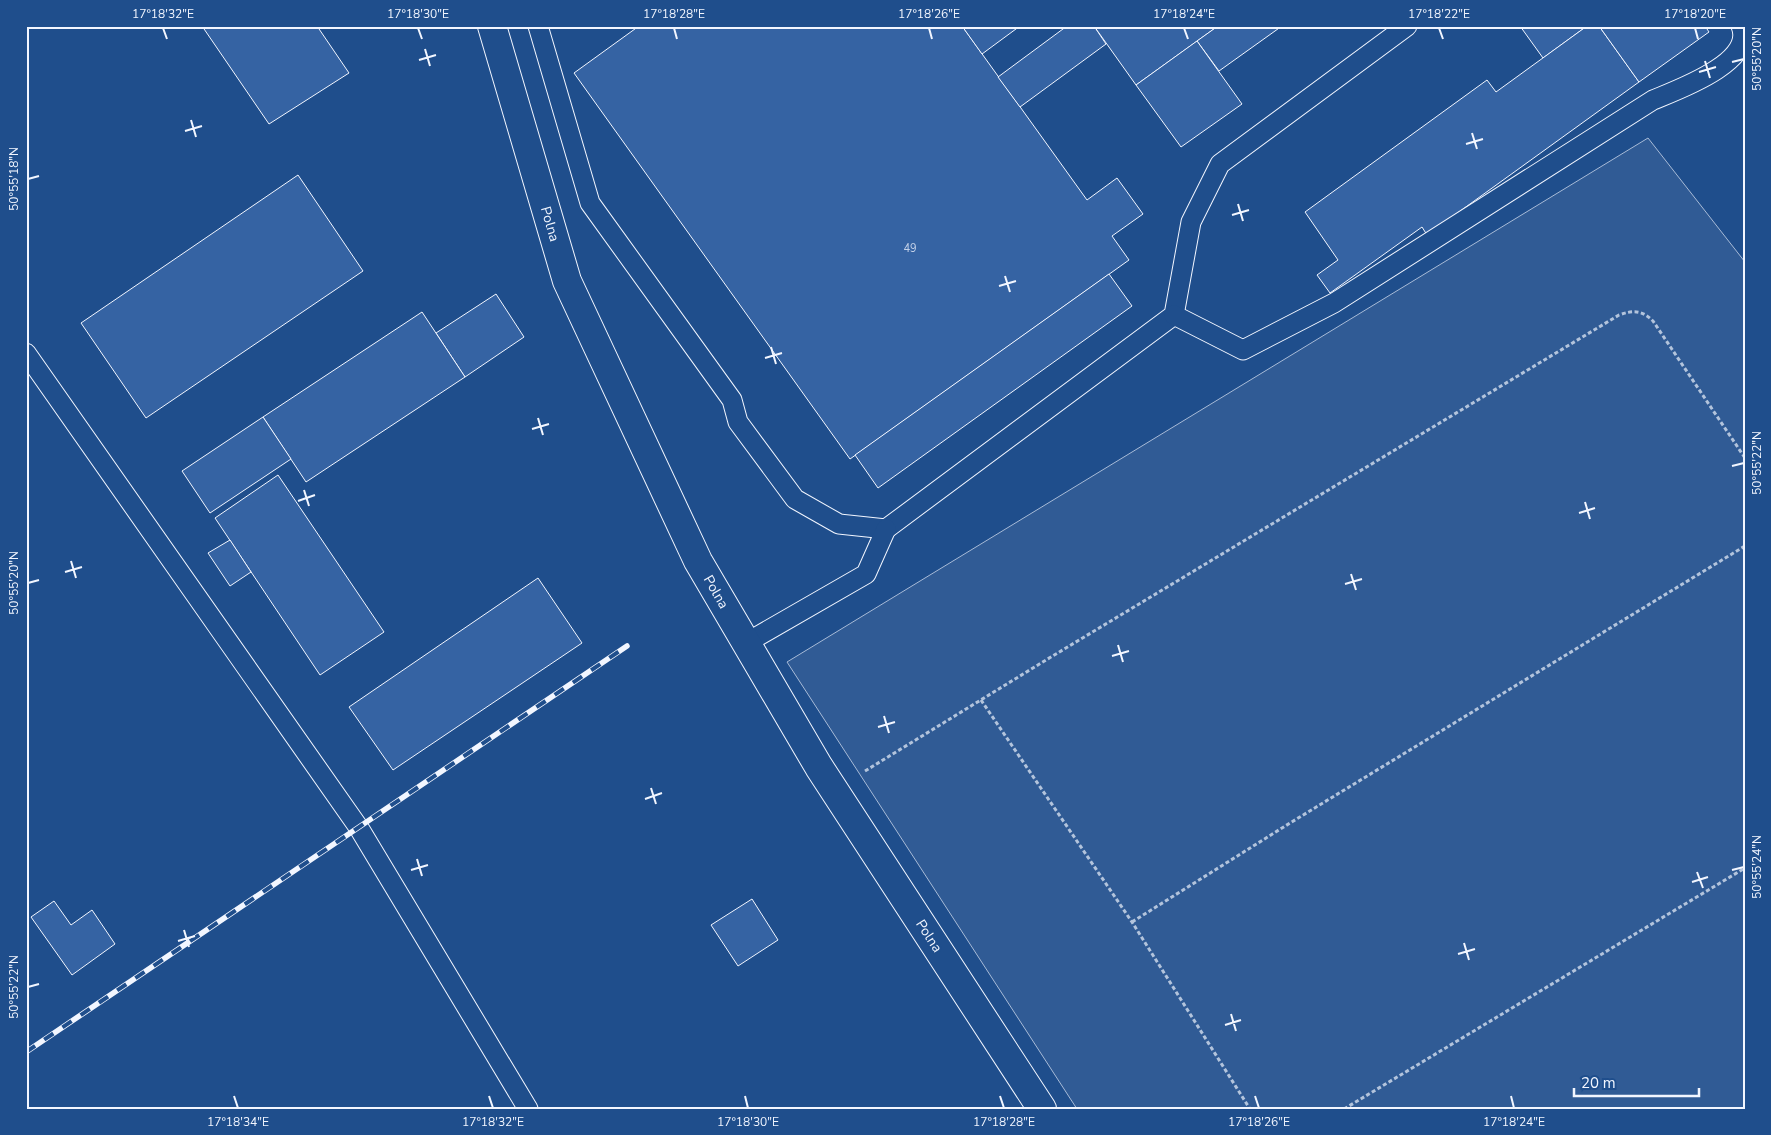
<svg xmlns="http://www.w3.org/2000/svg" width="1771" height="1135" font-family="'Nunito Sans',sans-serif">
<rect width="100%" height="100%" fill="#1f4e8c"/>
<path fill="#305b95" stroke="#a8bbd7" d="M1648,138l97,124v847h-668l-290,-447z"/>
<g fill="#3563a3" stroke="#f2f6ff">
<path d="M202,26h115l32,47 -80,51z"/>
<path d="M639,26h323l125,174 30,-22 26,36 -31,22 17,24 -279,199 -276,-386z"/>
<path d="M962,26h58l-38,28z"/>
<path d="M1067,26h27l12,18 -86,63 -22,-30z"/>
<path d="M1094,26h124l-82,59z"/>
<path d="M1218,26h64l-63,45 -22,-30z"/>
<path d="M1520,26h67l-44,32z"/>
<path d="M1587,26h12l40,56 -212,153 -5,-8 -92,66 -13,-18 21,-15 -33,-48 182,-132 9,12z"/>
<path d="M1599,26h106l4,6 -70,50z"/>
<path d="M1197,41l45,63 -61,43 -45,-62z"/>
<path d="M298,175l65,96 -217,147 -65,-95z"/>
<path d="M1109,274l23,32 -254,182 -23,-33z"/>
<path d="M496,294l28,43 -59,40 -29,-44z"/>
<path d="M422,312l43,65 -159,105 -43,-65z"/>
<path d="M263,417l28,42 -81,54 -28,-42z"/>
<path d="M278,475l106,157 -64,43 -105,-157z"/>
<path d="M230,540l21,32 -21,14 -22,-33z"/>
<path d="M538,578l44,65 -189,127 -44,-63z"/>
<path d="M752,899l26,41 -40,26 -27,-41z"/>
<path d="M54,901l17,24 21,-15 23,34 -43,31 -41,-58z"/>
</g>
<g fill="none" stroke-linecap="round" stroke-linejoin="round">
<g stroke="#f2f6ff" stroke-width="21">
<g id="service">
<path d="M538,26l52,177 142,197 6,22 57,77 44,25 47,5 288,-214 17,-93 29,-58 187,-138"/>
<path d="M1174,315l69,35 91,-47 319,-203c24,-10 103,-38 88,-74"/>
<path d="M26,353l333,475 169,281"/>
<path d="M746,643l120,-69 20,-45"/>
</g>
</g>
<g stroke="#f2f6ff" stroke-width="30">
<path id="minor" d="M492,26l75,255 131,280 121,206 223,342"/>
</g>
<g stroke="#b3c4dc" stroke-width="3" stroke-dasharray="4 2.5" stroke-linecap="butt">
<path d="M981,700l151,222 118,187"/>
<path d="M865,771l181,-111 573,-345c14,-5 23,-5 34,6l92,137"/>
<path d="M1132,922l158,-99 455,-277"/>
<path d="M1344,1109l401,-241"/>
</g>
<use href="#service" stroke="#1f4e8c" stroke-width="19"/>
<use href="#minor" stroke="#1f4e8c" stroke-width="28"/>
<g stroke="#f2f6ff" stroke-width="5.5">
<path id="rail" d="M26,1052l601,-406"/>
</g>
<use href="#rail" stroke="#1f4e8c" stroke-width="4" stroke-dasharray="11" stroke-linecap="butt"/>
</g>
<path fill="none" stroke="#f2f6ff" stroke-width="2" d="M163,28l4,11M418,28l4,11M674,28l3,11M929,28l3,11M1184,28l4,11M1439,28l4,11M1695,28l3,11M425,49l5,17M419,60l17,-5M1705,61l5,17M1732,62l12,-3M1699,72l17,-5M191,120l5,17M185,131l17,-5M1472,133l5,16M1466,144l17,-5M28,179l11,-3M1238,204l5,17M1232,215l17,-5M1005,276l5,16M999,286l17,-5M771,347l5,17M765,358l17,-5M538,418l5,17M532,429l17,-5M1732,466l12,-3M304,490l5,16M298,501l17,-6M1585,502l5,17M1579,513l16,-5M71,561l5,17M65,572l17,-5M1351,574l5,16M28,583l11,-3M1345,584l17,-5M1118,645l5,17M1112,656l17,-5M884,716l5,17M878,727l17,-5M651,788l5,16M645,799l17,-6M417,859l5,17M411,870l17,-5M1732,870l12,-3M1697,872l6,16M1692,882l16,-5M184,930l5,17M178,941l17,-5M1464,943l5,17M1458,954l17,-5M28,987l11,-3M1231,1014l5,17M1225,1025l16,-5M234,1096l4,12M489,1096l4,12M745,1096l3,12M1000,1096l4,12M1255,1096l4,12M1511,1096l3,12"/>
<g text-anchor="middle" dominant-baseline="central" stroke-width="4" stroke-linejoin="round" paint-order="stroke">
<g font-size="11" fill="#c3d1e8">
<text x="910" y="248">49</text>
</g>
<g font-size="14" fill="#f2f6ff" stroke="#1f4e8c">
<text transform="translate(550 224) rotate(74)">Polna</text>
<text transform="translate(716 592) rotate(60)">Polna</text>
<text transform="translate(929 936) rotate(57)">Polna</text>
</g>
</g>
<rect width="1771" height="1135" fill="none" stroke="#1f4e8c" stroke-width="55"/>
<path d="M1574 1088v8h125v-8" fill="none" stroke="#f2f6ff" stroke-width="2.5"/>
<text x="1581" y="1088" font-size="15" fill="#f2f6ff" stroke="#1f4e8c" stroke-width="4" paint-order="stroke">20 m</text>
<rect x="28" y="28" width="1716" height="1080" fill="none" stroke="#f2f6ff" stroke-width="2"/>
<g font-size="12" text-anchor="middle" fill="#f2f6ff">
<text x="163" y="18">17°18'32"E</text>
<text x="418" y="18">17°18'30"E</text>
<text x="674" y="18">17°18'28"E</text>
<text x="929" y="18">17°18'26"E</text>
<text x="1184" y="18">17°18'24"E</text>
<text x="1439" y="18">17°18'22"E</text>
<text x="1695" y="18">17°18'20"E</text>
<text transform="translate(1757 59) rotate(-90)" y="4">50°55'20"N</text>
<text transform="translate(14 179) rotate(-90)" y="4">50°55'18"N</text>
<text transform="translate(1757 463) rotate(-90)" y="4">50°55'22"N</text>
<text transform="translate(14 583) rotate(-90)" y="4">50°55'20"N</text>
<text transform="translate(1757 867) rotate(-90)" y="4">50°55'24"N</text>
<text transform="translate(14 987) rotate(-90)" y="4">50°55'22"N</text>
<text x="238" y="1126">17°18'34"E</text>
<text x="493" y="1126">17°18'32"E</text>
<text x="748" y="1126">17°18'30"E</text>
<text x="1004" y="1126">17°18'28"E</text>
<text x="1259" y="1126">17°18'26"E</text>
<text x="1514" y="1126">17°18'24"E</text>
</g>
</svg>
